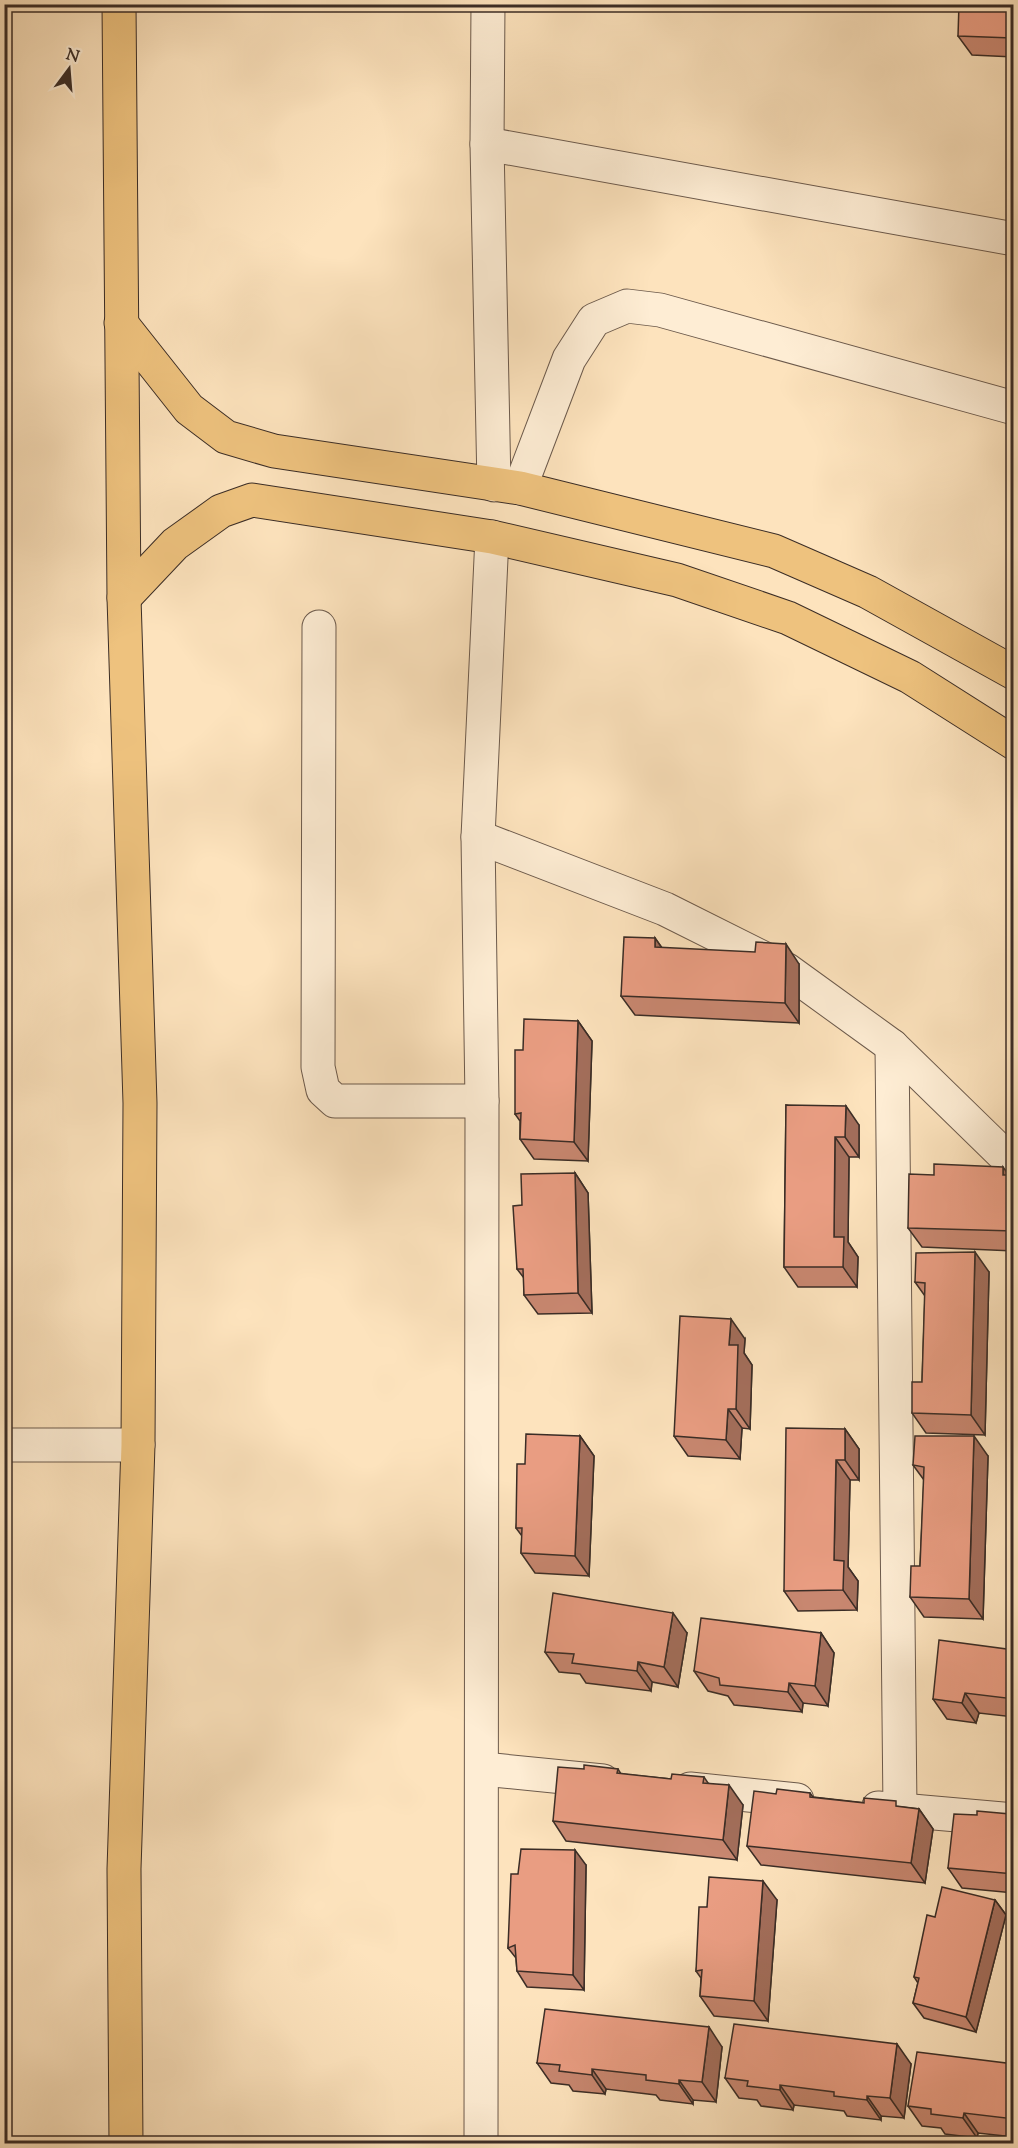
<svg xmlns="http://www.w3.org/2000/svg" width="1018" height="2148" font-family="'Sorts Mill Goudy',serif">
<rect width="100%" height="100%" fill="#fde3bd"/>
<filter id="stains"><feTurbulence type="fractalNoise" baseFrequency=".00333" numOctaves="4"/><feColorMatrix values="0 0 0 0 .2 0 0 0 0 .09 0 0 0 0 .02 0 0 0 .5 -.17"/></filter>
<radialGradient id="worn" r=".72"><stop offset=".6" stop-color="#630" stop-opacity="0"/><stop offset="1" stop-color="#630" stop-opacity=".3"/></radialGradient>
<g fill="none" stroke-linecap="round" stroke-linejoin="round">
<g stroke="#6c5a4c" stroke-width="35">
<g id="minor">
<path d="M488,4l-1,140 7,341"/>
<path d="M487,144l527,95"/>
<path d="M520,488l49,-129 25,-39 33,-14 33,4 354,98"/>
<path d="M319,627l-1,440 5,23 12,11h147"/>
<path d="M478,837l187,72 122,61 105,76 122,119"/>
<path d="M892,1046l8,764"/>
<path d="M4,1445h134"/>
<path d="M483,1769l120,12"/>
<path d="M690,1789l107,11"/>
<path d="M878,1808l136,12"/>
<path d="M481,2144l1,-1043 -4,-264 14,-300"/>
</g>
</g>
<g stroke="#3b2d26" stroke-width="35">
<g id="major">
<path d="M119,4l5,594 16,505 -2,342 -14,424 2,275"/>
<path d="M121,323l68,86 37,28 48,14 246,37 254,63 94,41 146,81"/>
<path d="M124,598l51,-54 46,-33 31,-11 240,37 185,43 111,38 122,59 104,66"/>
</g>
</g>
<use href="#minor" stroke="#feedd4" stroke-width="33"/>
<use href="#major" stroke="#eec27e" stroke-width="33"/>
</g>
<g fill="#c88770" stroke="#3b2d26" stroke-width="1.5">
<path d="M1014,4v53l-42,-2 -14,-19z"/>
<path d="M655,938l7,10 137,16v59l-164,-8 -14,-19z"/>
<path d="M578,1021l14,20 -4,120 -54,-2 -14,-20v-18l-5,-7z"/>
<path d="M786,1105l73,20v32h-10l-1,85 10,15 -1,30h-59l-14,-20z"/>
<path d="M575,1173l13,20 4,120 -54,1 -14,-19v-17l-7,-9 5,-64z"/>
<path d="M934,1175h80v76l-92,-4 -14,-19z"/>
<path d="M989,1272l-4,163 -59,-2 -14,-20 10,-31 3,-86 -10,-14z"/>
<path d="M745,1339l-1,14 8,12 -2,64 -8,-1 -2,31 -52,-3 -14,-20z"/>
<path d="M845,1429l14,20v31h-9l-2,87 10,14 -1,29 -59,1 -14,-20z"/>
<path d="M580,1436l14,20 -5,120 -54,-3 -14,-20 1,-17 -6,-8 9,-64z"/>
<path d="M988,1456l-5,163 -59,-2 -14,-20 10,-31 4,-86 -11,-15z"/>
<path d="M687,1633l-9,54 -26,-5 -1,9 -65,-8 -6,-9 -21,-2 -14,-20z"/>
<path d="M821,1633l13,20 -6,53 -25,-3 -1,9 -68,-7 -6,-9 -20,-5 -14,-20z"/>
<path d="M1014,1650v67l-35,-4 -3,10 -29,-4 -14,-20z"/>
<path d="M584,1769h34l3,5 50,5 33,-2 4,6 35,22 -6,55 -171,-19 -13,-20z"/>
<path d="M810,1793l3,4 106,12 14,20 -8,54 -164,-18 -14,-19 29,-52z"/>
<path d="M1014,1819v74l-52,-5 -14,-20z"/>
<path d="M586,1865l-2,125 -57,-3 -10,-16 -1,-13 -8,-10 10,-74z"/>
<path d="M777,1900l-9,121 -54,-5 -14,-20 1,-18 -5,-7 11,-64z"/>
<path d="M995,1900l11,15 -30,117 -52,-14 -11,-15 5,-20 -4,-6 21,-60z"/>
<path d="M722,2047l-6,55 -23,-2v4l-33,-4 -4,-5 -50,-6 -1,5 -32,-3 -4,-6 -18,-2 -14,-20z"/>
<path d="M911,2064l-7,54 -23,-2v4l-34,-4 -3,-5 -50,-6 -1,5 -32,-4 -4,-6 -18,-2 -14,-20z"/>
<path d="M1014,2064v73l-36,-4 -1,5 -32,-4 -4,-6 -19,-2 -14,-20z"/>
</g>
<g fill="#a36e5b" stroke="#3b2d26" stroke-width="1.5">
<path d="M1013,7l1,1v32l-2,-2z"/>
<path d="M655,938l14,20 -14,-11z"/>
<path d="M786,944l13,20v59l-14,-20z"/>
<path d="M578,1021l14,20 -4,120 -14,-19z"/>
<path d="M846,1106l13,19v32l-14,-20z"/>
<path d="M835,1137l14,20 -1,85 10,15 -1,30 -14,-20 -9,-30z"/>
<path d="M1003,1167l11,15 -11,-7z"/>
<path d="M575,1173l13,20 4,120 -14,-20z"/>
<path d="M975,1252l14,20 -4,163 -14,-20z"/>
<path d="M731,1319l14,20 -1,14 8,12 -2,64 -14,-20 -7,-64z"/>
<path d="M728,1409l14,19 -2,31 -14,-19z"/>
<path d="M845,1429l14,20v31l-14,-20z"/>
<path d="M580,1436l14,20 -5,120 -14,-20z"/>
<path d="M974,1436l14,20 -5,163 -14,-20z"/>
<path d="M836,1460l14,20 -2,87 10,14 -1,29 -14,-20 -9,-30z"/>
<path d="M673,1613l14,20 -9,54 -14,-20z"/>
<path d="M821,1633l13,20 -6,53 -13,-20z"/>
<path d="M638,1662l14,20 -1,9 -14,-20z"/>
<path d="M789,1683l14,20 -1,9 -14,-20z"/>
<path d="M965,1693l14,20 -3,10 -14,-20z"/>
<path d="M729,1785l14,20 -6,55 -14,-20z"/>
<path d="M919,1809l14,20 -8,54 -14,-20z"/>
<path d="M575,1850l11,15 -2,125 -11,-15z"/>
<path d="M763,1881l14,19 -9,121 -14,-20z"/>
<path d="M995,1900l11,15 -30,117 -10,-15z"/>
<path d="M709,2027l13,20 -6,55 -14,-20z"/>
<path d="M897,2044l14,20 -7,54 -14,-20z"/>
<path d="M592,2069l14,20 -1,5 -13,-19z"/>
<path d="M679,2080l14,20v4l-14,-20z"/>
<path d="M780,2085l14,20 -1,5 -13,-20z"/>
<path d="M867,2096l14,20v4l-14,-20z"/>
<path d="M964,2113l14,20 -1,5 -14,-20z"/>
</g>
<g fill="#e99d82" stroke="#3b2d26" stroke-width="1.5">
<path d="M959,4h55l-2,34 -54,-2z"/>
<path d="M624,937l31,1v9l100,5 1,-10 30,2 -1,59 -164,-7z"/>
<path d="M524,1019l54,2 -4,121 -54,-3 1,-26 -6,1v-64h8z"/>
<path d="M786,1105l60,1 -1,31h-10l-1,100h10l-1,30h-59z"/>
<path d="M934,1164l69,3v8h11v56l-106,-3 1,-54 25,1z"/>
<path d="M575,1173l3,120 -54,2 -1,-26h-6l-4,-63 9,-1 -1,-31z"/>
<path d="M975,1252l-4,163 -59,-2v-31h10l3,-99 -10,-1 1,-29z"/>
<path d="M680,1316l51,3 -2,26h9l-2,64h-8l-2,31 -52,-4z"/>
<path d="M786,1428l59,1v31h-9l-2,100 10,1 -1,29 -59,1z"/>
<path d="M526,1434l54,2 -5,120 -54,-3 1,-25h-6l1,-64h8z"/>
<path d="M915,1436h59l-5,163 -59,-2 1,-31h9l4,-99 -11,-2z"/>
<path d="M553,1593l120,20 -9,54 -26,-5 -1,9 -65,-8 2,-9 -29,-2z"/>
<path d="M701,1618l120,15 -6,53 -26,-3 -1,9 -68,-7 -1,-7 -25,-7z"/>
<path d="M939,1640l75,10v49l-49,-6 -3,10 -29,-4z"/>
<path d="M584,1765l34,4 -1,4 54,6 1,-5 32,3 -1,6 26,2 -6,55 -170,-19 5,-54 26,2z"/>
<path d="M777,1789l33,4v4l54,6v-5l32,3v5l23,3 -8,54 -164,-17 7,-55 22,3z"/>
<path d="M977,1811l33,3v4l4,1v55l-66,-6 6,-54 23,1z"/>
<path d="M521,1849l54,1 -2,125 -56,-4 -2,-26 -7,3 3,-74h7z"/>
<path d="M709,1877l54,4 -9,120 -54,-5 2,-26 -6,1 3,-64h8z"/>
<path d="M942,1887l53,13 -29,117 -53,-14 6,-25 -5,-1 13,-62 8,2z"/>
<path d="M545,2009l164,18 -7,55 -23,-2v4l-33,-4v-5l-54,-6v6l-33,-4 1,-6 -23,-2z"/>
<path d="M734,2024l163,20 -7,54 -23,-2v4l-33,-4v-4l-54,-7v5l-33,-4 1,-5 -23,-3z"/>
<path d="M917,2052l97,12v55l-50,-6 -1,5 -32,-4v-5l-23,-3z"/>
</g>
<rect width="1018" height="2148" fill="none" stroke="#fde3bd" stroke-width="24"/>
<rect x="6" y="6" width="1006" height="2136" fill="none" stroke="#3b2d26" stroke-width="3"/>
<rect x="12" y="12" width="994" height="2124" fill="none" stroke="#3b2d26" stroke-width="1.5"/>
<g transform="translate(69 69) rotate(16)" stroke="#feedd4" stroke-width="4.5" paint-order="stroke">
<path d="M0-4.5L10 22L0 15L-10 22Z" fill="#3b2d26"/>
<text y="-9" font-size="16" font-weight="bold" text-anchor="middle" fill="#3b2d26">N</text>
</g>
<rect width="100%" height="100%" filter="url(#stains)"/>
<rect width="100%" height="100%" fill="url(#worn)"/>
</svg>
